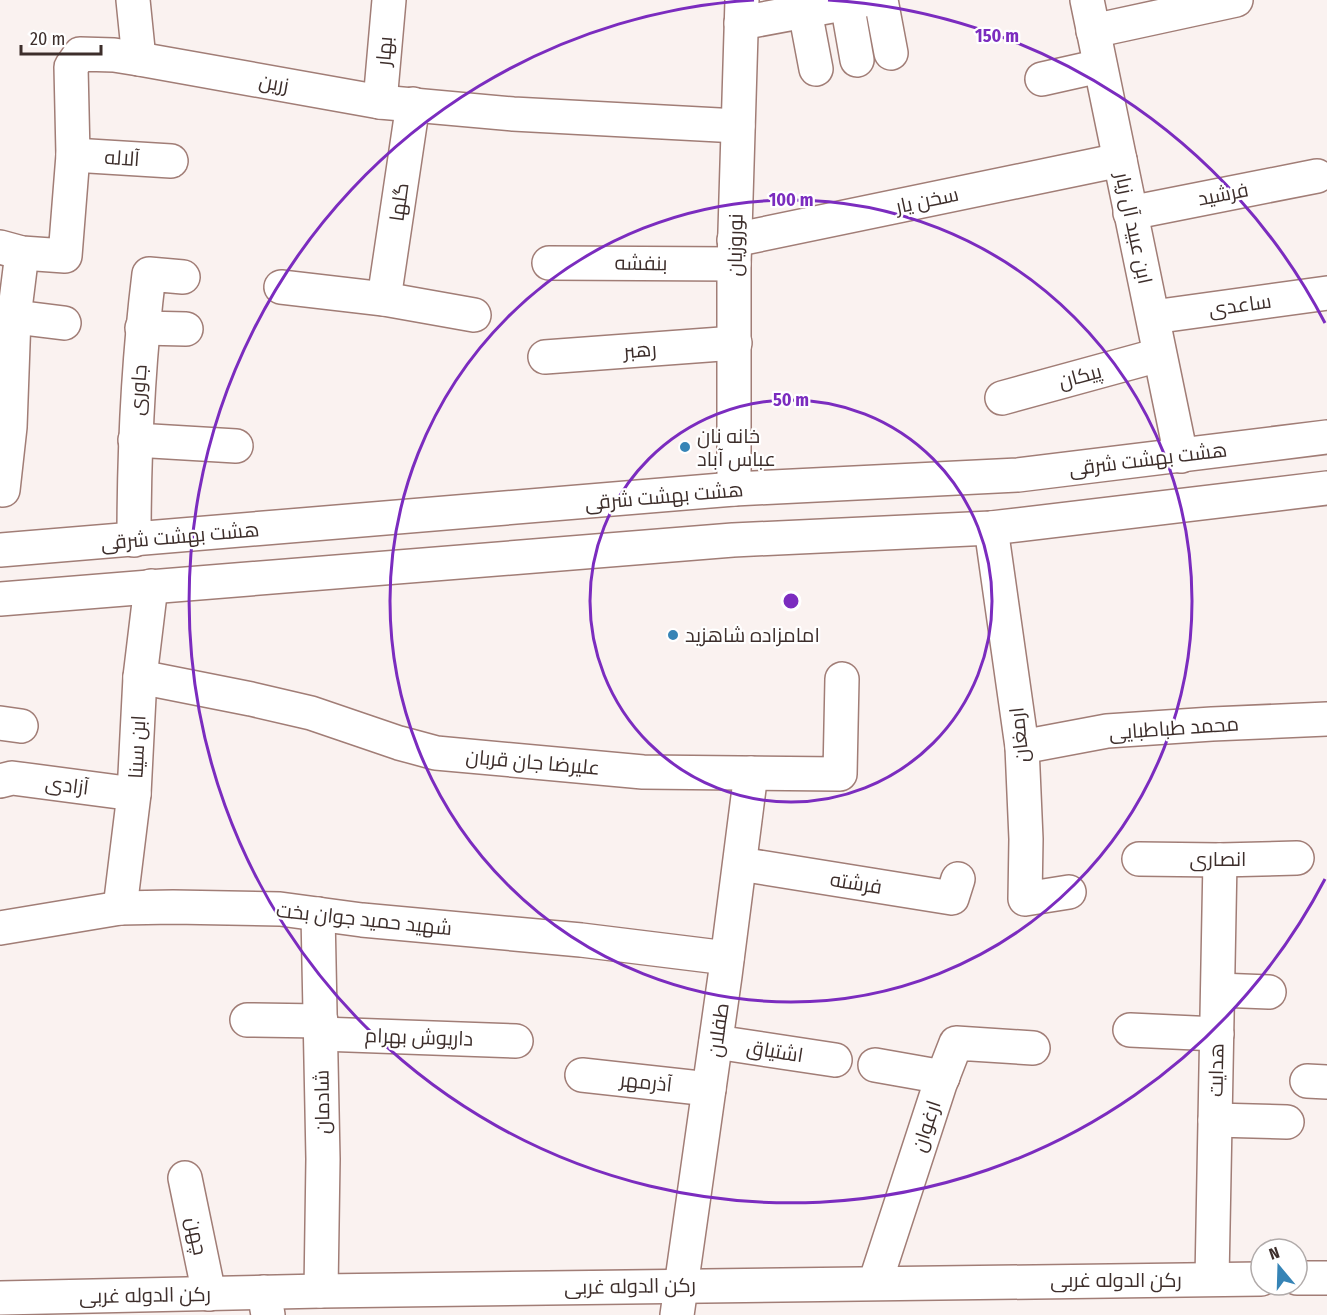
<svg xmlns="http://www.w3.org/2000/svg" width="1327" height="1315" font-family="'Fira Sans Condensed',Cairo,sans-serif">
<rect width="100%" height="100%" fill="#faf2f0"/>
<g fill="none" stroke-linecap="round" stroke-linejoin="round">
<g stroke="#a17d76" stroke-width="36">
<g id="minor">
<path d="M133,0l6,59"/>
<path d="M881,0l10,53"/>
<path d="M1087,0l94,456"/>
<path d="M847,3l10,57"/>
<path d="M805,11l11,58"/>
<path d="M741,23l123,-23"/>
<path d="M1093,31l143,-31"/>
<path d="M1042,79l58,-13"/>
<path d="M380,102l9,-102"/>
<path d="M73,155l98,6"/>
<path d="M1130,213l187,-37"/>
<path d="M734,240l386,-80"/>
<path d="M0,247l22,6 43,3 8,-101 -2,-88 9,-13 34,1 25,4 241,43 133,12 225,12"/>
<path d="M549,263l185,1"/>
<path d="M281,287l103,12 90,16"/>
<path d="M384,299l29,-195"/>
<path d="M0,315l64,8"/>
<path d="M1153,317l174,-24"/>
<path d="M142,328l44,1"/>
<path d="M545,357l190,-14"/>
<path d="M1002,398l157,-43"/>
<path d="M135,440l101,6"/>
<path d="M734,489v-225l8,-264"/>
<path d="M3,490l7,-63 4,-110 8,-64"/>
<path d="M991,528l31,219 4,92 -1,60 44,-7"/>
<path d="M134,540c0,-89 4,-177 15,-266l34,3"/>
<path d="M140,677l111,22 60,14 88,30 37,10 207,19 197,2 2,-95"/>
<path d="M0,723l21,3"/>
<path d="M1022,747l85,-16 105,-7 115,-5"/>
<path d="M0,781l12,-3 122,16"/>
<path d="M1139,859l81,1 77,-2"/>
<path d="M740,864l212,34 6,-19"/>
<path d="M120,908l14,-114 6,-117 11,-91"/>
<path d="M318,914l5,245 -2,132"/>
<path d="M0,928l120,-20 53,-1 107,2 82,11 219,20 146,18"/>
<path d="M1218,990l51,2"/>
<path d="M247,1020l74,1"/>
<path d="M1130,1030l87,4"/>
<path d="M321,1034l195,7"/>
<path d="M716,1042l119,18"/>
<path d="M875,1065l68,12"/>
<path d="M582,1075l127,14"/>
<path d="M1307,1081l20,1"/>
<path d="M1215,1120l72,2"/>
<path d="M185,1178l24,116"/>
<path d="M1212,1279l8,-419"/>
<path d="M875,1283l65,-199 16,-41 77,5"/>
<path d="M264,1292l4,23"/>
<path d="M677,1315l48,-339 26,-203"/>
</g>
</g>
<g stroke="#a17d76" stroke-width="36">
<g id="major">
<path d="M0,550l734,-61 284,-14 309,-38"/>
<path d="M0,599l733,-59 258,-12 336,-40"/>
<path d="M1297,1278h30"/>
<path d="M0,1298l321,-7 940,-12"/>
</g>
</g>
<use href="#minor" stroke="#fff" stroke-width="33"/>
<use href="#major" stroke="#fff" stroke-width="33"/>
</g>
<g fill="none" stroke="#7b2cbf" stroke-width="3">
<circle cx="791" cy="601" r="201"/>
<circle cx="791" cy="601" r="401"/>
<path d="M1325 879A602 602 0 1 1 754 0M828 0A602 602 0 0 1 1325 323"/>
</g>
<g fill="#3684b6" stroke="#fff" stroke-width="2">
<circle cx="685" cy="447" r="6"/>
<circle cx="673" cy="635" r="6"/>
</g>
<g text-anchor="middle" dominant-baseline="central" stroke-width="4.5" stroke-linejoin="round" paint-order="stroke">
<g font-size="20" fill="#3d2e2b" stroke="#fff">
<text transform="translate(384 51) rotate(-85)">بهار</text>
<text transform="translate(274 83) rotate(10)">زرین</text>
<text transform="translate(122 158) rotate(4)">آلاله</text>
<text transform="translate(1223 194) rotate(-11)">فرشید</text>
<text transform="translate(927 200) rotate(-12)">سخن یار</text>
<text transform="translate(399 202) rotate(-82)">گلها</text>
<text transform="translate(1134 228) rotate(78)">ابن عبید آل زیار</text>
<text transform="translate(735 245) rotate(-89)">نوروزیان</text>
<text transform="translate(641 263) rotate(1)">بنفشه</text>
<text transform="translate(1240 305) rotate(-8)">ساعدی</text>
<text transform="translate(640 350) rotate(-4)">رهبر</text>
<text transform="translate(1080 376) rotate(-15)">پیکان</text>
<text transform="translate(138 390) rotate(-86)">جاوری</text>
<text transform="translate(1148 459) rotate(-7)">هشت بهشت شرقی</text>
<text transform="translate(664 496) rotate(-5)">هشت بهشت شرقی</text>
<text transform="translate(180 536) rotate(-5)">هشت بهشت شرقی</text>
<text transform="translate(1174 728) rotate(-4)">محمد طباطبایی</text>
<text transform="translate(1019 735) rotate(-96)">ارمغان</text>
<text transform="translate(137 747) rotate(-87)">ابن سینا</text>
<text transform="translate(533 762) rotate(5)">علیرضا جان قربان</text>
<text transform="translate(67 785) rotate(7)">آزادی</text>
<text x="1218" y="859">انصاری</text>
<text transform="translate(856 883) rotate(9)">فرشته</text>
<text transform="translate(364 919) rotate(6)">شهید حمید جوان بخت</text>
<text transform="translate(718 1030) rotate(-82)">طفلان</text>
<text transform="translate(419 1037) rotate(2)">داریوش بهرام</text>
<text transform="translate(775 1051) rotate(9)">اشتیاق</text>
<text transform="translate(1216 1070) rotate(-89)">هدایت</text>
<text transform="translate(646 1082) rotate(6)">آذرمهر</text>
<text transform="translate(322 1102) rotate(-91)">شادمان</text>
<text transform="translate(926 1126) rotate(-72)">ارغوان</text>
<text transform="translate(197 1236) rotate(78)">چهن</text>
<text x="1116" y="1280">رکن الدوله غربی</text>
<text transform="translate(630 1286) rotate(-1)">رکن الدوله غربی</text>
<text transform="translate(145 1295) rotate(-1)">رکن الدوله غربی</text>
</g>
<g font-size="20" fill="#3d2e2b" stroke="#fff" text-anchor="start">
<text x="697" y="436">خانه نان<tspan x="697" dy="23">عباس آباد</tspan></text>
<text x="685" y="635">امامزاده شاهزید</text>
</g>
</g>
<circle cx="791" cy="601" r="9" fill="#7b2cbf" stroke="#fff" stroke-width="3"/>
<g font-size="18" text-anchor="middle" font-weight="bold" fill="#7b2cbf" stroke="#fff" stroke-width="4.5" stroke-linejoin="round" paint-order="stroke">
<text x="997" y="42">150 m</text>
<text x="791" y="206">100 m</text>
<text x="791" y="406">50 m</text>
</g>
<g transform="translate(1279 1267) rotate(341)"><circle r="28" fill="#ffffff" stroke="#b1abaa" stroke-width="1.5"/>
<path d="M0-4.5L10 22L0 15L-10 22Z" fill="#3684b6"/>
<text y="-9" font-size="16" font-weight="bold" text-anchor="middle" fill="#3d2e2b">N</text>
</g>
<path d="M21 45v9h80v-9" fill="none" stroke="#3d2e2b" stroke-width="3"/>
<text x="30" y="45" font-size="18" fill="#3d2e2b" stroke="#ffffff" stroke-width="4.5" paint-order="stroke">20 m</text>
</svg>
